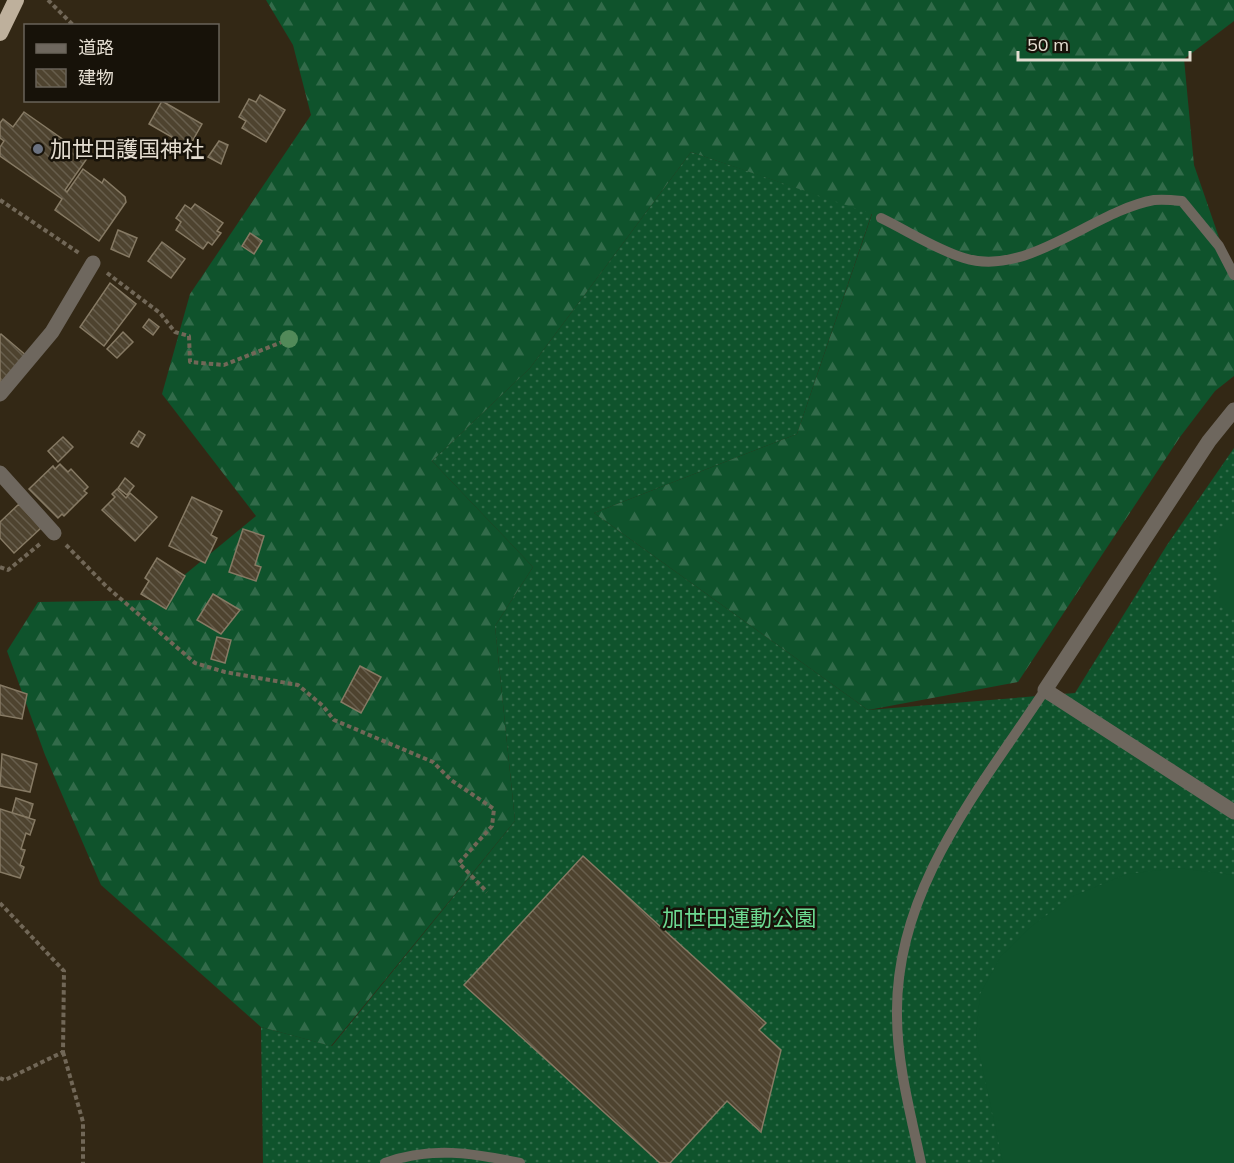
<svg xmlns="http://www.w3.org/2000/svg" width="1234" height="1163" font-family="Mulish,'Noto Sans JP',sans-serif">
<defs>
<pattern id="grass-dots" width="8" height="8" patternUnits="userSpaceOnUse" patternTransform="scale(1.5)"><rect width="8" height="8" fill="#0f532c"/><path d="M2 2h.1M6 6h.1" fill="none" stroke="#326b4a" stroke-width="1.8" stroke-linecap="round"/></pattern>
<pattern id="forest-firs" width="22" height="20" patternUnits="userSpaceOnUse" patternTransform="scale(1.5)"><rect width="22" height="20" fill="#0f532c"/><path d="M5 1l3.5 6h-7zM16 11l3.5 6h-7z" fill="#326b4a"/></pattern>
<pattern id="building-back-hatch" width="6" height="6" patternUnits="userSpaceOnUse" patternTransform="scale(1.5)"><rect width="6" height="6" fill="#4e432f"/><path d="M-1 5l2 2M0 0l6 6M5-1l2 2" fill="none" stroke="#675e4c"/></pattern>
</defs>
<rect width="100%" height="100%" fill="#332815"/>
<path fill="url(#grass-dots)" d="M691,152l181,61 -75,221 -203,79 274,197 207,-17 92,-148 67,-97v715h-971l-2,-136 71,19 183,-225 -20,-195 38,-59 -101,-106 98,-93z"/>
<path fill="url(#forest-firs)" d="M266,0h968v21l-50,38 10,106 40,116v95l-19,15 -35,46 -162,245 -150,28 -274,-197 203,-79 75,-220 -181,-62 -161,216 -98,93 101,106 -38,59 20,195 -184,225 -70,-19 -160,-142 -56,-130 -38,-104 31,-49 116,-2 102,-84 -94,-122 28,-100 121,-179 -18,-70z"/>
<g fill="#0f532c">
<path d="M1234,514v98l-17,-15v-62z"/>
<path d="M1177,868l57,7v288h-231l-27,-125 4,-44 21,-38 31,-30 39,-29 56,-23z"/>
</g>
<g fill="url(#building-back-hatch)" stroke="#867a64" stroke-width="1.5">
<path d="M260,95l25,15 -19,32 -24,-14 4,-7 -7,-4 10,-18 7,3z"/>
<path d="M162,101l40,23 -13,23 -40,-23z"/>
<path d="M24,112l64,45 -23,33 2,2 16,-23 19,14 2,-4 21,18 1,5 -27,39 -44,-31 7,-11 -62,-43v-9l4,-6 -4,-3v-15l3,-4 10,8z"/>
<path d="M219,141l9,4 -7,19 -13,-7z"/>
<path d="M195,204l28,19 -6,8 4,2 -9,12 -4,-3 -5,7 -27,-19 5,-8 -5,-4 9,-13 6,4z"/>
<path d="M118,230l19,8 -8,19 -18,-8z"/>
<path d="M250,233l12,8 -8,13 -12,-8z"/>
<path d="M162,242l23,17 -14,19 -23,-17z"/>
<path d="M110,283l26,21 -32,42 -24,-19z"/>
<path d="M149,319l10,8 -6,8 -10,-8z"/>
<path d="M123,332l10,10 -16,16 -10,-9z"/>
<path d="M1,334l27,23 -28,34v-56z"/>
<path d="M139,431l6,4 -7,12 -7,-4z"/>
<path d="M63,437l10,10 -15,15 -10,-11z"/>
<path d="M60,464l8,8 3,-3 17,18 -4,4 3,2 -23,23 -2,-2 -4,4 -29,-29 24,-23 2,3z"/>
<path d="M125,478l9,8 -7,9 -9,-7z"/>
<path d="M117,489l9,9 4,-5 27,24 -22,24 -33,-31 13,-13 -3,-3z"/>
<path d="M192,497l30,14 -11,24 6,3 -12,25 -36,-17z"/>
<path d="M19,504l22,24 -27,25 -14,-15v-16z"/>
<path d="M243,529l21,7 -9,29 6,2 -5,14 -27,-9z"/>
<path d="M157,558l28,18 -19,33 -25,-15 8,-13 -4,-3z"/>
<path d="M213,594l27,16 -19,24 -24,-14z"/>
<path d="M217,637l14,3 -6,23 -14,-4z"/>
<path d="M360,666l21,11 -20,36 -20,-11z"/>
<path d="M0,685l27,9 -5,25 -22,-4z"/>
<path d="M2,754l35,10 -7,28 -30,-6z"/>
<path d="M16,798l17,6 -4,14 -17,-5z"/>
<path d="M0,809l35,11 -5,15 -4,-2 -5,16 4,1 -5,15 4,2 -4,11 -20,-6z"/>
<path d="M583,856l183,167 -7,7 22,20 -20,82 -34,-31 -57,62h-10l-196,-178z"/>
</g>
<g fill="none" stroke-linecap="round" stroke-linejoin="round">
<g stroke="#716757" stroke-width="4" stroke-dasharray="4.5 3" stroke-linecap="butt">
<path d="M48,0l26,26"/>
<path d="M0,200l79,53"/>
<path d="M107,273l53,40 15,19 14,4 1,26 34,3 58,-23"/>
<path d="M66,545l41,42 88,76 30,9 73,13 25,21 11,14 99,42 18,18 43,29 -2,17 -33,37 28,29"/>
<path d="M0,567l8,3 32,-26"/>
<path d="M0,903l64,68 -1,81 -58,28 -5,-2"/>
<path d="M63,1052l20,70v41"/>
</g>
<g stroke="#6e675e" stroke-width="10">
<path d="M881,218c27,13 54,31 83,40 64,20 129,-47 190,-58 9,-1 19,0 28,1l37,45 15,29"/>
<path d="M385,1163c45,-17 89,-10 135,0"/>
<path d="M921,1163c-10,-48 -24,-98 -24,-148 -2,-126 82,-225 148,-325"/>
</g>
<g stroke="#6e675e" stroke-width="15">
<path d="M0,394l52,-62 41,-69"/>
<path d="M0,473l54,60"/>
</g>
<path stroke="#6e675e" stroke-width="15" d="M1234,410l-25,31 -164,249 189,122"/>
<path stroke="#beb09c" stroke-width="16" d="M0,33l16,-33"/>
</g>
<circle fill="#528a59" cx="289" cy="339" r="9"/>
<circle fill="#6b7280" stroke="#171209" stroke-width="2" cx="38" cy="149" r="6"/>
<g text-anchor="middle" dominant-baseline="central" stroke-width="5" stroke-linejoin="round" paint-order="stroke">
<g font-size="22" fill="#e4ddd1" stroke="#171209" text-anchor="start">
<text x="50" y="149">加世田護国神社</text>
</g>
<g font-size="22" fill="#6cda91" stroke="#171209">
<text x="739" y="918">加世田運動公園</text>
</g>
</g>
<rect x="24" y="24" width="195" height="78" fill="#171209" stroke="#696359" stroke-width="1.5"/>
<rect x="36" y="44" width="30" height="9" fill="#6e675e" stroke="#696359" stroke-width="1.5"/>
<text x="78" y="54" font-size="18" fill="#e4ddd1">道路</text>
<rect x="36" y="69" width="30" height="18" fill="url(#building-back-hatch)" stroke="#696359" stroke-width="1.5"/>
<text x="78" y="84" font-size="18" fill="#e4ddd1">建物</text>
<path d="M1018 51v9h172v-9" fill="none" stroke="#e4ddd1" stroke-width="3"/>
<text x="1027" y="51" font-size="18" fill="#e4ddd1" stroke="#171209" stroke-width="4.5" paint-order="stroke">50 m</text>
</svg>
